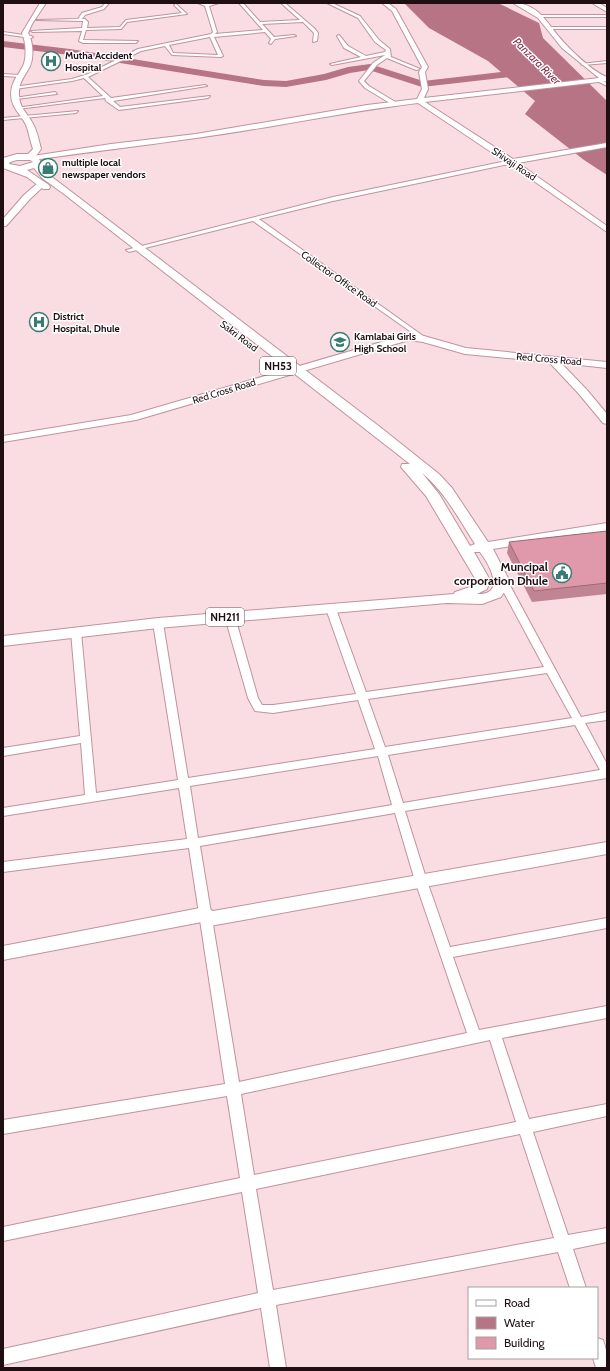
<svg xmlns="http://www.w3.org/2000/svg" width="610" height="1371" font-family="Cabin,sans-serif">
<rect width="100%" height="100%" fill="#fadde3"/>
<path fill="#b77485" d="M404,3h94l41,20 4,15 64,63v74l-23,-15 -59,-46 10,-13 -47,-40 -59,-33z"/>
<g fill="none" stroke-linecap="round" stroke-linejoin="round">
<path fill="#b77485" fill-rule="evenodd" d="M3,41l67,8 194,31 22,1 38,-7 24,-7 22,-3 53,17 113,-13 5,3 -5,3 -114,13 -53,-17 -19,3 -24,7 -40,7 -22,-1 -194,-31 -67,-8z"/>
<g stroke="#bf939d" stroke-width="2">
<g id="street">
<path d="M105,3h4l-5,6 -19,6 -3,4h3l3,3 -1,6 33,-1 6,-7 56,-7 -8,-8 2,-1 11,10 -60,8 -6,7 -35,1 -3,10 55,1 -2,2h-53l-4,-2 3,-10 -49,1 -2,-1 51,-3 1,-7 -47,-1 42,-1 4,-6 20,-6z"/>
<path d="M198,3h21l-10,3 8,26 -2,2 48,-4 -24,-27h4l17,19 40,-2 -19,-17h4l30,26 3,4 -1,8 -4,1 1,-9 -11,-11 -41,2 12,13 20,-2 2,1 -21,3 -4,5 -2,-1 2,-4 -6,-7 -51,5 9,19 -2,1 -49,-2 -7,-9 -24,5 -53,26 23,21 94,-13 2,1 -94,15 7,6 90,-11 -2,2 -89,12 -13,-9 -1,-3 -87,11 -2,-1 87,-12 -19,-18 -12,3 -57,8 -2,-2 59,-8 16,-5 50,-25 73,-15 2,-2 -8,-26zM210,37l8,18 -45,-2 -4,-8z"/>
<path d="M327,3h5l28,13 19,24 11,9 1,8 29,12 -4,1 -29,-12 -10,7 -13,16 5,5 28,17v2h-4l-28,-17 -6,-7 14,-18 12,-8 -53,10 -2,-1 31,-7 -17,-9 -7,-12 2,-1 9,11 18,10 19,-4 1,-2 -11,-8 -17,-24z"/>
<path d="M539,15h68v2h-67z"/>
<path d="M548,27h59v2h-58z"/>
<path d="M3,32l28,4 2,1 -2,1 -28,-4z"/>
<path d="M607,61v2l-24,2 -2,-1z"/>
<path d="M3,74l17,1 2,1 -2,1 -17,-1z"/>
<path d="M599,79l8,4v3l-10,-5z"/>
<path d="M55,92l2,2 -41,5 -2,-1z"/>
<path d="M78,111l-2,2 -73,7v-2z"/>
<path d="M511,160l3,2 -1,1 -180,38 -74,18 167,119 1,1 -3,2 -171,-120 -124,31 -3,-2 207,-53z"/>
<path d="M501,575l5,3 75,139 26,-5v8l-22,3 22,41v14l-202,33 22,70 23,66 157,-29v10l-154,29 26,73 128,-24v12l-105,20 27,81 78,-15v12l-74,16 35,103 39,-7v14l-34,7 13,39h-16l-12,-36 -282,53 10,63h-16l-9,-60 -258,57v-16l255,-56 -16,-101 -239,49v-14l237,-49 -13,-82 -224,38v-14l222,-36 -36,-236 -186,24v-10l184,-23 -8,-51 -176,28v-8l82,-13 -4,-52 -78,13v-8l77,-12 -9,-104 5,-3 5,3 15,161 82,-13 -25,-157 2,-2h6l2,2 25,155 187,-29 -17,-49 -85,13 -18,-2 -7,-13 -23,-81 2,-2 3,-1 5,3 23,81 4,7h11l83,-11 -30,-85 5,-3 5,3 30,83 178,-25 -48,-89zM547,673l25,45 -187,29 -17,-48zM575,725l25,45 -197,33 -15,-48zM378,756l14,49 -194,33 -8,-52zM395,813l20,68 52,152 -228,49 -39,-236zM490,1040l26,82 -262,53 -13,-81zM520,1134l34,104 -281,52 -17,-101z"/>
<path d="M597,1338l6,2c4,10 4,18 4,28h-11l-3,-10h4z"/>
</g>
</g>
<g stroke="#bf939d" stroke-width="2">
<g id="secondary">
<path d="M382,3h6l8,6 32,58 -3,5 3,17 -4,9 175,-20 -37,-30 -24,-30 -25,-15c25,0 33,19 47,35 9,11 34,35 47,39v4l-182,21 88,57 94,-16v4l-89,16 89,63v6l-92,-64 -97,-65c-75,9 -148,25 -222,35 -55,8 -109,14 -163,22l-4,-2 4,-2 78,-12 85,-10 171,-29 50,-6 5,-10 -3,-17 3,-5 -30,-56z"/>
<path d="M592,3h7l8,5v4z"/>
<path d="M39,182h6l1,2 -16,15 -24,27h-3v-7l21,-24z"/>
<path d="M409,334l15,2 42,12 141,14v6l-46,-5 26,27 20,24v10l-4,-1 -24,-29 -30,-32 -84,-8 -42,-12 -14,-2 -273,80 -133,22v-6l128,-21z"/>
<path d="M607,842v12l-397,72 -8,-4 -199,38v-14l202,-39 8,4z"/>
</g>
</g>
<g stroke="#bf939d" stroke-width="2">
<path id="primary" d="M40,3h6l-14,21 -4,9c5,8 6,24 2,33 -5,10 -12,17 -11,29 0,12 8,18 13,27 5,8 7,19 9,27l-5,7c6,5 6,12 12,18l332,253 59,47 13,14 36,54 119,-19v8l-114,18 15,29v8l-7,11 -19,7 -35,-1 -289,25 -155,18v-10l155,-18 296,-24 1,-2 18,-6 2,-2 1,-4 -50,-84 -25,-29 1,-3h8l-346,-270 -22,-16 -8,-10 -7,2 22,15 1,2 -1,2h-6l-16,-12 -24,-9v-10l14,-4h11l5,-5c-3,-8 -4,-17 -7,-24 -5,-11 -15,-17 -15,-31 0,-12 7,-18 12,-28 4,-9 3,-24 -1,-33zM17,160h13l3,2 -13,4 -11,-2 1,-2zM422,473c23,19 37,46 53,71l-5,2 -31,-52zM474,552h6c9,12 27,43 -3,42l10,-5 3,-9z"/>
</g>
<use href="#street" fill="#fff" fill-rule="evenodd"/>
<use href="#secondary" fill="#fff" fill-rule="evenodd"/>
<use href="#primary" fill="#fff" fill-rule="evenodd"/>
</g>
<path fill="#c18492" d="M607,531v63l-75,8 -25,-49 2,-11z"/>
<path fill="#e099aa" stroke="#9d6b77" d="M607,531v52l-73,8 -25,-49z"/>
<defs>
<g id="hospital-ring" transform="scale(1)"><circle r="9.5" fill="#fff" stroke="#377d73" stroke-width="1.5"/><path d="M-5-5h3v3.5h4V-5h3V5h-3V1.5h-4V5h-3Z" fill="#377d73"/></g>
<g id="shop-ring" transform="scale(1)"><circle r="9.5" fill="#fff" stroke="#377d73" stroke-width="1.5"/><path d="M-5-2.5h2.3a2.7 3.5 0 0 1 5.4 0H5L5.5 6h-11ZM-1.5-2.5h3a1.5 2.3 0 0 0-3 0Z" fill="#377d73"/></g>
<g id="school-ring" transform="scale(1)"><circle r="9.5" fill="#fff" stroke="#377d73" stroke-width="1.5"/><path d="M0-5L7-2L0 1L-7-2ZM-4 1L0 2.5L4 1V4Q0 6-4 4Z" fill="#377d73"/></g>
<g id="civic-ring" transform="scale(1)"><circle r="9.5" fill="#fff" stroke="#377d73" stroke-width="1.5"/><path d="M-.6-6.5H3V-4.5H.6V-3L4-1V1h2V6H-6V1h2V-1L-.6-3ZM-1.2 2.5V6h2.4V2.5Z" fill="#377d73"/></g>
</defs>
<g fill-rule="evenodd">
<use href="#hospital-ring" x="51" y="61"/>
<use href="#shop-ring" x="48" y="168"/>
<use href="#hospital-ring" x="39" y="322"/>
<use href="#school-ring" x="340" y="342"/>
<use href="#civic-ring" x="562" y="573"/>
</g>
<g text-anchor="middle" dominant-baseline="central" stroke-width="3" stroke-linejoin="round" paint-order="stroke">
<g font-size="10" font-weight="bold" fill="#1f0f13" stroke="#fff" text-anchor="start">
<text x="65" y="55">Mutha Accident<tspan x="65" dy="12">Hospital</tspan></text>
<text x="62" y="162">multiple local<tspan x="62" dy="12">newspaper vendors</tspan></text>
<text x="53" y="316">District<tspan x="53" dy="12">Hospital, Dhule</tspan></text>
<text x="354" y="336">Kamlabai Girls<tspan x="354" dy="12">High School</tspan></text>
</g>
<g font-size="10" fill="#1f0f13" stroke="#fff">
<text transform="translate(514 164) rotate(34)">Shivaji Road</text>
<text transform="translate(339 279) rotate(35)">Collector Office Road</text>
<text transform="translate(239 336) rotate(37)">Sakri Road</text>
<text transform="translate(549 359) rotate(5)">Red Cross Road</text>
<text transform="translate(224 391) rotate(-17)">Red Cross Road</text>
</g>
<g font-size="11" font-style="italic" fill="#802c47" stroke="#fff">
<text transform="translate(537 61) rotate(45)">Panzara River</text>
</g>
<g fill="#fff" stroke="#62575a" stroke-width="1">
<rect x="260" y="357" width="36" height="18" rx="3"/>
<rect x="206" y="608" width="38" height="18" rx="3"/>
</g>
<g font-size="11" font-weight="bold" fill="#1f0f13">
<text x="278" y="366">NH53</text>
<text x="225" y="617">NH211</text>
</g>
<g font-size="12" font-weight="bold" fill="#1f0f13" stroke="#fff" text-anchor="end">
<text x="548" y="566">Muncipal<tspan x="548" dy="14">corporation Dhule</tspan></text>
</g>
</g>
<rect width="610" height="1371" fill="none" stroke="#1f0f13" stroke-width="8"/>
<rect x="468" y="1287" width="130" height="72" fill="#ffffff" stroke="#a59fa1"/>
<rect x="476" y="1300" width="20" height="6" fill="#ffffff" stroke="#a59fa1"/>
<text x="504" y="1307" font-size="12" fill="#1f0f13">Road</text>
<rect x="476" y="1317" width="20" height="12" fill="#b77485" stroke="#a59fa1"/>
<text x="504" y="1327" font-size="12" fill="#1f0f13">Water</text>
<rect x="476" y="1337" width="20" height="12" fill="#e099aa" stroke="#a59fa1"/>
<text x="504" y="1347" font-size="12" fill="#1f0f13">Building</text>
</svg>
